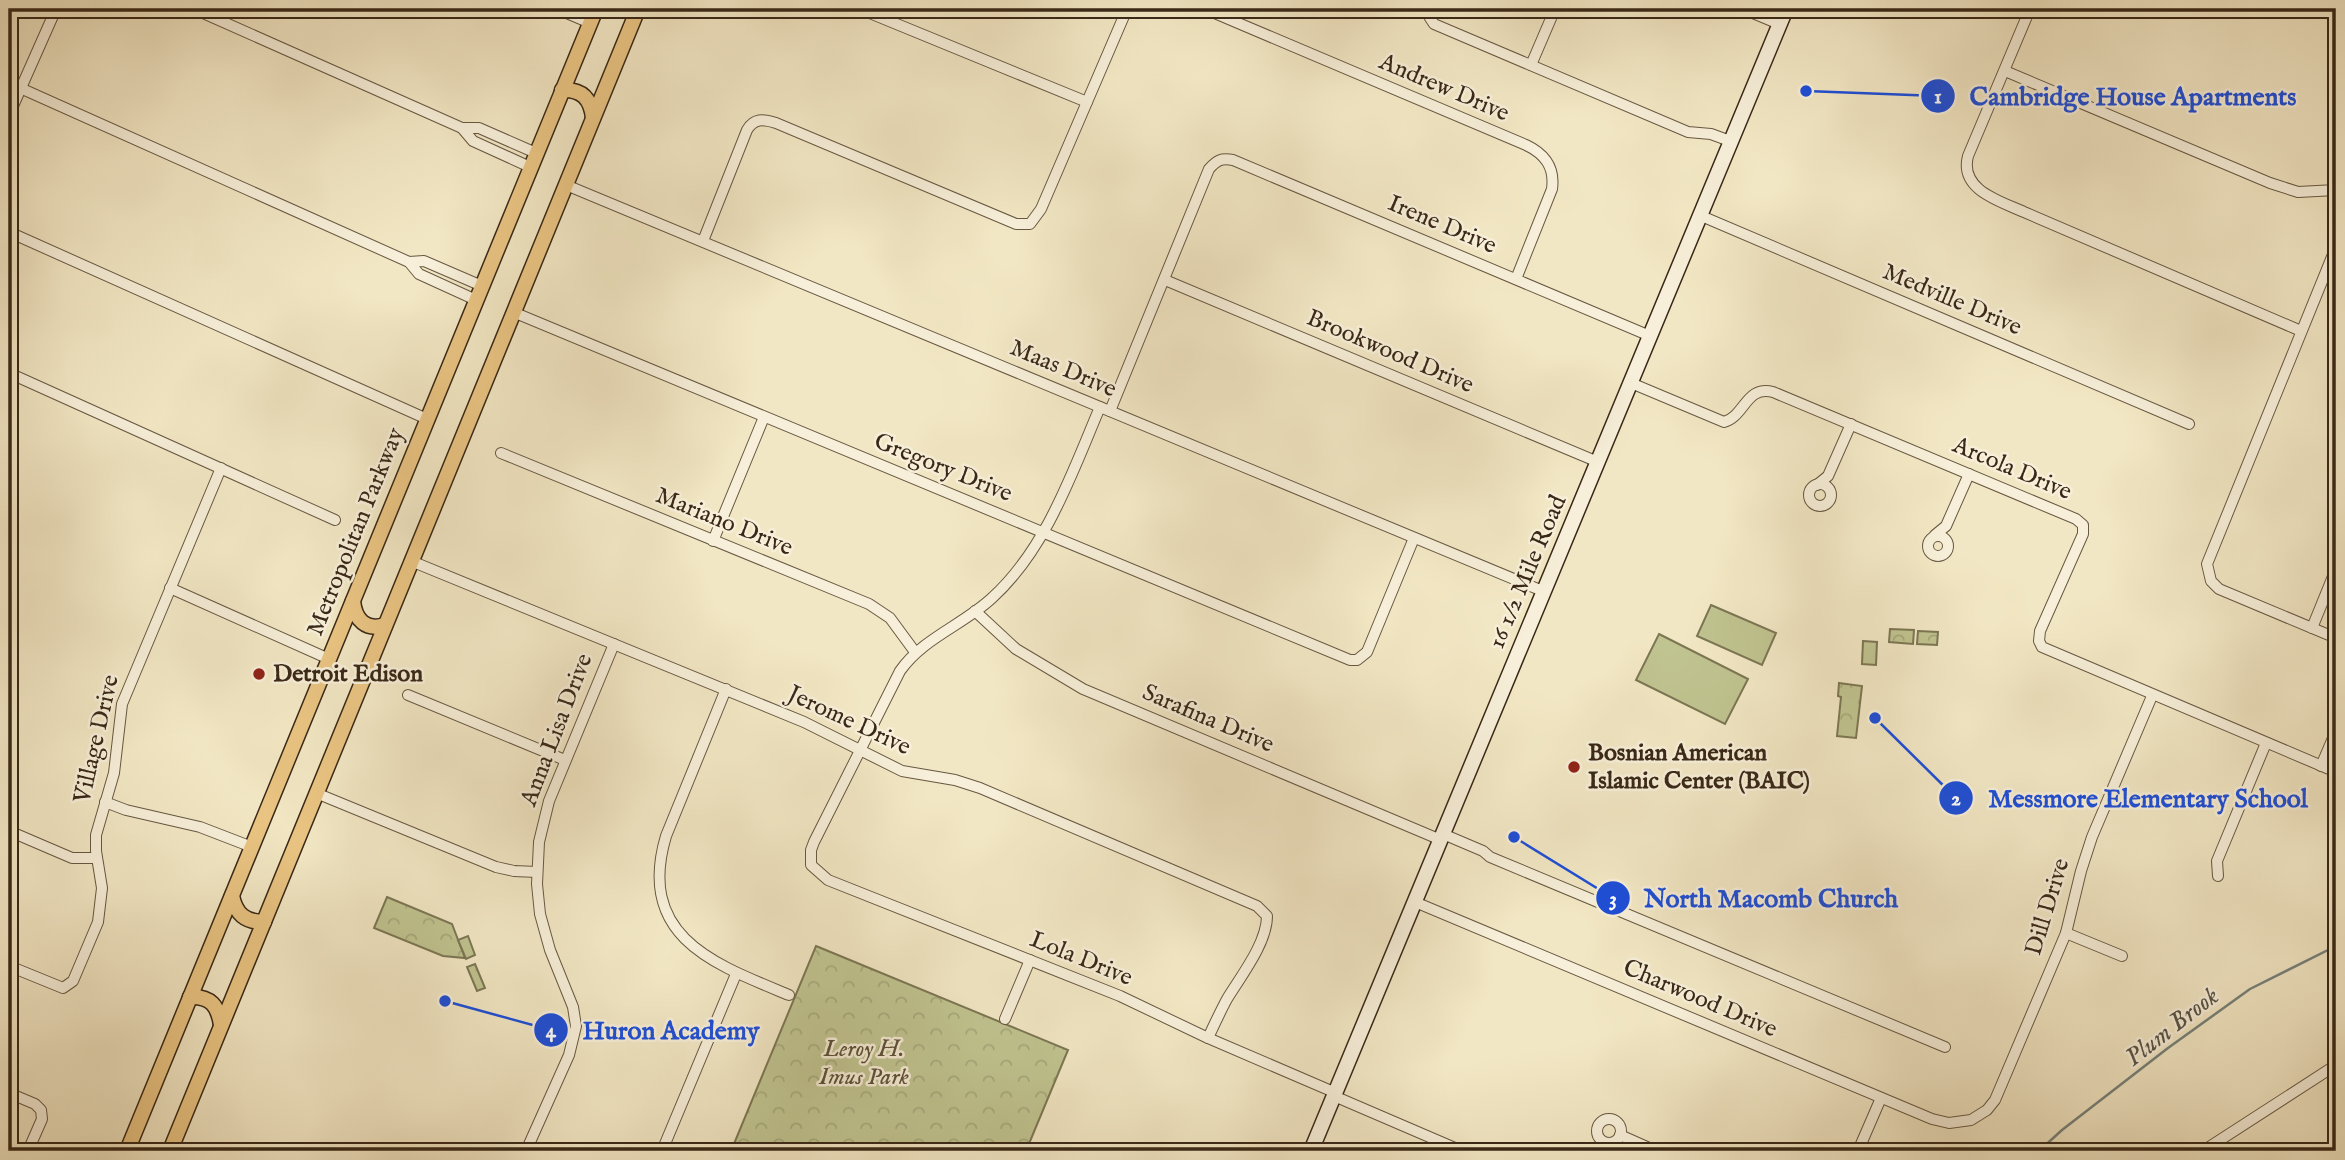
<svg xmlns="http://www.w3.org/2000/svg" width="2345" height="1160" font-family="'IM FELL English',serif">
<defs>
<pattern id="forest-crowns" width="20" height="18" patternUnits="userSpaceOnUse" patternTransform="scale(1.75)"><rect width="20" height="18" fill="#c0c490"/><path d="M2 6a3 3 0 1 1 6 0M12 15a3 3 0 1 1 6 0" fill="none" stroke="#a6a87b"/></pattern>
</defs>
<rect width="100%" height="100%" fill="#f2e7c4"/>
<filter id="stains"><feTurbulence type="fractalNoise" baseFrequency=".00286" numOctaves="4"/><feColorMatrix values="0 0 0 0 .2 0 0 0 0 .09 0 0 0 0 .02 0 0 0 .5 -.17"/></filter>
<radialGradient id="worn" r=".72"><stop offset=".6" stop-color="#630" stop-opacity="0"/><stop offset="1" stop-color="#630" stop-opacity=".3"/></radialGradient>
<g fill="url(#forest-crowns)" stroke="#7c7654" stroke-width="2">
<path d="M1890,629l24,1 -1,14 -24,-2z"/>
<path d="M1918,631l20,1 -1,13 -20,-1z"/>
<path d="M1863,641l14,1 -1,23 -14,-1z"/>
<path d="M1839,683l23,3 -6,52 -19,-2 4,-39 -3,-1z"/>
<path d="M387,897l65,27 13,34 -22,-2 -69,-28z"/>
<path d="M816,946l252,104 -42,101h-295z"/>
<path d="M475,964l10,24 -8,3 -10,-24z"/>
</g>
<g fill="#c0c490" stroke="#7c7654" stroke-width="2">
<path d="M1711,605l65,28 -14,32 -65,-29z"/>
<path d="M1659,634l89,45 -23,45 -89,-44z"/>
<path d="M468,936l7,19 -9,4 -8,-19z"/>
</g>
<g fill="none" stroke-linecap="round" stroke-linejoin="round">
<path stroke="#76827b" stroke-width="2.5" d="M2039,1151l23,-21 106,-82 82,-59 86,-43"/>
<g stroke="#675842" stroke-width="12">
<g id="street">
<path d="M194,9l268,119 11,13 57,26"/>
<path d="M557,9l33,14"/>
<path d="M860,9l227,93"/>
<path d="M1205,9l321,136c19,9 29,22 26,44l-36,90"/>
<path d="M1434,9l-4,9 4,6 254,108 23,2 19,7"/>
<path d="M1743,9l36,15"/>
<path d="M2030,9l-62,147c-9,34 32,45 56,56l277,119"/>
<path d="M1531,65l24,-56"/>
<path d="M2005,71l265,112 28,9 38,-2"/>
<path d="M9,83l400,179 10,12 57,26"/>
<path d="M9,115l47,-106"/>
<path d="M462,128h17l57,25"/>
<path d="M566,185l979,407"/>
<path d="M1699,215l490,209"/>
<path d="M9,232l418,187"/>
<path d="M703,241l44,-111c7,-12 16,-11 29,-7l240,101h14l11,-15 86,-200"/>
<path d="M2336,247l-129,317 4,17 8,8 117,49"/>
<path d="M409,262l15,-1 58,25"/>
<path d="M1165,280l433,182"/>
<path d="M513,312l837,348h7l10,-8 47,-114"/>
<path d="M9,373l326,147"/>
<path d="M1631,383l93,39c21,-6 22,-37 49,-30l303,127 7,6v9l-43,97 -1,10 3,6 294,125"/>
<path d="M1100,407c-28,66 -54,142 -108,191 -29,27 -69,40 -92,73l-86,171 -3,8v15l17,15 292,116 88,42 128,55"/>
<path d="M1110,411l99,-242c8,-9 12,-11 24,-9l417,176"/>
<path d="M501,453l368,151 21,14 25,34"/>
<circle cx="1820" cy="495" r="11"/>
<path d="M1817,485l11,-9 23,-52"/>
<path d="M1935,535l11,-9 23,-52"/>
<circle cx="1938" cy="546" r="10"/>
<path d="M713,541l51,-124"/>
<path d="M411,561l393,161 98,49 53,9 25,8 277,118 10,10c0,27 -26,60 -40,83 -7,13 -13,26 -19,39"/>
<path d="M170,588l159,71"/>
<path d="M975,611l41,38 67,40 358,151"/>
<path d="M2312,628l24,-59"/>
<path d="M726,689l-60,147c-30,101 48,128 123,159"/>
<path d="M408,695l157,65"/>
<path d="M2321,766l15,-35"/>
<path d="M316,793l180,74 18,4 23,1"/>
<path d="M105,802l21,8 74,17 52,20"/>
<path d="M9,831l63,27h24"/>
<path d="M1443,834l40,17 7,6 455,190"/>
<path d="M2218,876l-1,-15 49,-118"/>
<path d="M1415,902l517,217 17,4 22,-3 16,-10 8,-10 71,-167 15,-62 11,-34 60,-141"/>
<path d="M2066,933l56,23"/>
<path d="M9,966l54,22 10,-7 25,-59 4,-34 -6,-37v-16l18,-62 8,-69 99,-236"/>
<path d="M1005,1019l25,-59"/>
<path d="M9,1093l26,11 6,6 1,9 -14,32"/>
<path d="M1334,1096l128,55"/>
<circle cx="1609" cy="1131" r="12"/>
<path d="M1620,1135l36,16"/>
<path d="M526,1151l43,-96 7,-29 -3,-19 -23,-57 -10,-36 -3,-30 2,-42 10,-41 65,-157"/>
<path d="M662,1151l74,-177"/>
<path d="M1858,1151l23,-53"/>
<path d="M2203,1151l133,-86"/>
</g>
</g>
<g stroke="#392817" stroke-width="17">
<path id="secondary" d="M1311,1151l475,-1142"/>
</g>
<g stroke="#392817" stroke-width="17">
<g id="primary">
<path d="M562,90c20,-1 29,9 31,28"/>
<path d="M353,601c2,19 13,30 32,24"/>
<path d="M232,896c4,18 13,26 32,26"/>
<path d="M190,997c21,-1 28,9 31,28"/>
<path d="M127,1151l469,-1142"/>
<path d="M170,1151l468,-1142"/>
</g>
</g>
<use href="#street" stroke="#f7efd9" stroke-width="10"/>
<use href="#secondary" stroke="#f7efd9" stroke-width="14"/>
<use href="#primary" stroke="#e9c482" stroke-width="14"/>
</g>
<g fill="#8f2418" stroke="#f7efd9" stroke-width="2.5">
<circle cx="259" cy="674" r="7"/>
<circle cx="1574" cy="767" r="7"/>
</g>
<g text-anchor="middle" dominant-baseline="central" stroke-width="5" stroke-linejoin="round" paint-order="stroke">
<g font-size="24" fill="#392817" stroke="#f7efd9">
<text transform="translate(1444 88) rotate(23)">Andrew Drive</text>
<text transform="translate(1442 225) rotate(23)">Irene Drive</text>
<text transform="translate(1952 300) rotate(23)">Medville Drive</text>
<text transform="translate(1390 352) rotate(23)">Brookwood Drive</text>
<text transform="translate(1063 369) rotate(23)">Maas Drive</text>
<text transform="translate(943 468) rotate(22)">Gregory Drive</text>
<text transform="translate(2012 469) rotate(23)">Arcola Drive</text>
<text transform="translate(724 522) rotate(22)">Mariano Drive</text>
<text transform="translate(356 532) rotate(-68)">Metropolitan Parkway</text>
<text transform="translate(1528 572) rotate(-67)">16 1/2 Mile Road</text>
<text transform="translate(1208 719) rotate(23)">Sarafina Drive</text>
<text transform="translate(849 721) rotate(25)">Jerome Drive</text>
<text transform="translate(557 730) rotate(-69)">Anna Lisa Drive</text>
<text transform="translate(97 739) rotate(-77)">Village Drive</text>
<text transform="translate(2048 907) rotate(-73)">Dill Drive</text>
<text transform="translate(1081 959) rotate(22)">Lola Drive</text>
<text transform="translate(1700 999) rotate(23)">Charwood Drive</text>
</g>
<g font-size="24" font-weight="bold" fill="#392817" stroke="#f7efd9" text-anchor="start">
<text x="273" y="674">Detroit Edison</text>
<text x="1588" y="753">Bosnian American<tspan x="1588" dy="28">Islamic Center (BAIC)</tspan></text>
</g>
<g font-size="24" font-style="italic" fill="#5b4f35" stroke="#f7efd9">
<text x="864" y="1049">Leroy H.<tspan x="864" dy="28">Imus Park</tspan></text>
</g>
<g font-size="26" font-style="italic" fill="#585549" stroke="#f7efd9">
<text transform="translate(2172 1027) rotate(-38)">Plum Brook</text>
</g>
</g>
<path fill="none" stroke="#1d4ed8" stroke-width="2.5" d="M1806 91L1938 96M1875 718L1956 798M1514 837L1613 898M445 1001L551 1030"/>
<g fill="#1d4ed8" stroke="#f7efd9" stroke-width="2.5">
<circle cx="1806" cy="91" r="7"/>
<circle cx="1875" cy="718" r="7"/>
<circle cx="1514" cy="837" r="7"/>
<circle cx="445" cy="1001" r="7"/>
<circle cx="1938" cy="96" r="18"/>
<circle cx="1956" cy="798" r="18"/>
<circle cx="1613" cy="898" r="18"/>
<circle cx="551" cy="1030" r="18"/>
</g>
<g font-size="21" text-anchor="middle" font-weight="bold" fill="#fff">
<text x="1938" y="103">1</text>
<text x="1956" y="805">2</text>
<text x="1613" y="905">3</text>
<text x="551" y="1037">4</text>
</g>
<g font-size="26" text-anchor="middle" font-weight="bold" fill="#1d4ed8" stroke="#f7efd9" stroke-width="5" stroke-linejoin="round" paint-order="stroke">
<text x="2133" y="105">Cambridge House Apartments</text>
<text x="2148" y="807">Messmore Elementary School</text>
<text x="1771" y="907">North Macomb Church</text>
<text x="671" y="1039">Huron Academy</text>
</g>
<rect width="2345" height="1160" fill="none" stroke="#f2e7c4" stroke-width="35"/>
<rect x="10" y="10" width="2324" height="1139" fill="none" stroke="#392817" stroke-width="3.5"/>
<rect x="18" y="18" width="2310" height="1125" fill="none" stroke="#392817" stroke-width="2"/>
<rect width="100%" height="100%" filter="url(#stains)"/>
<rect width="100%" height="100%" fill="url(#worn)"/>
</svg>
